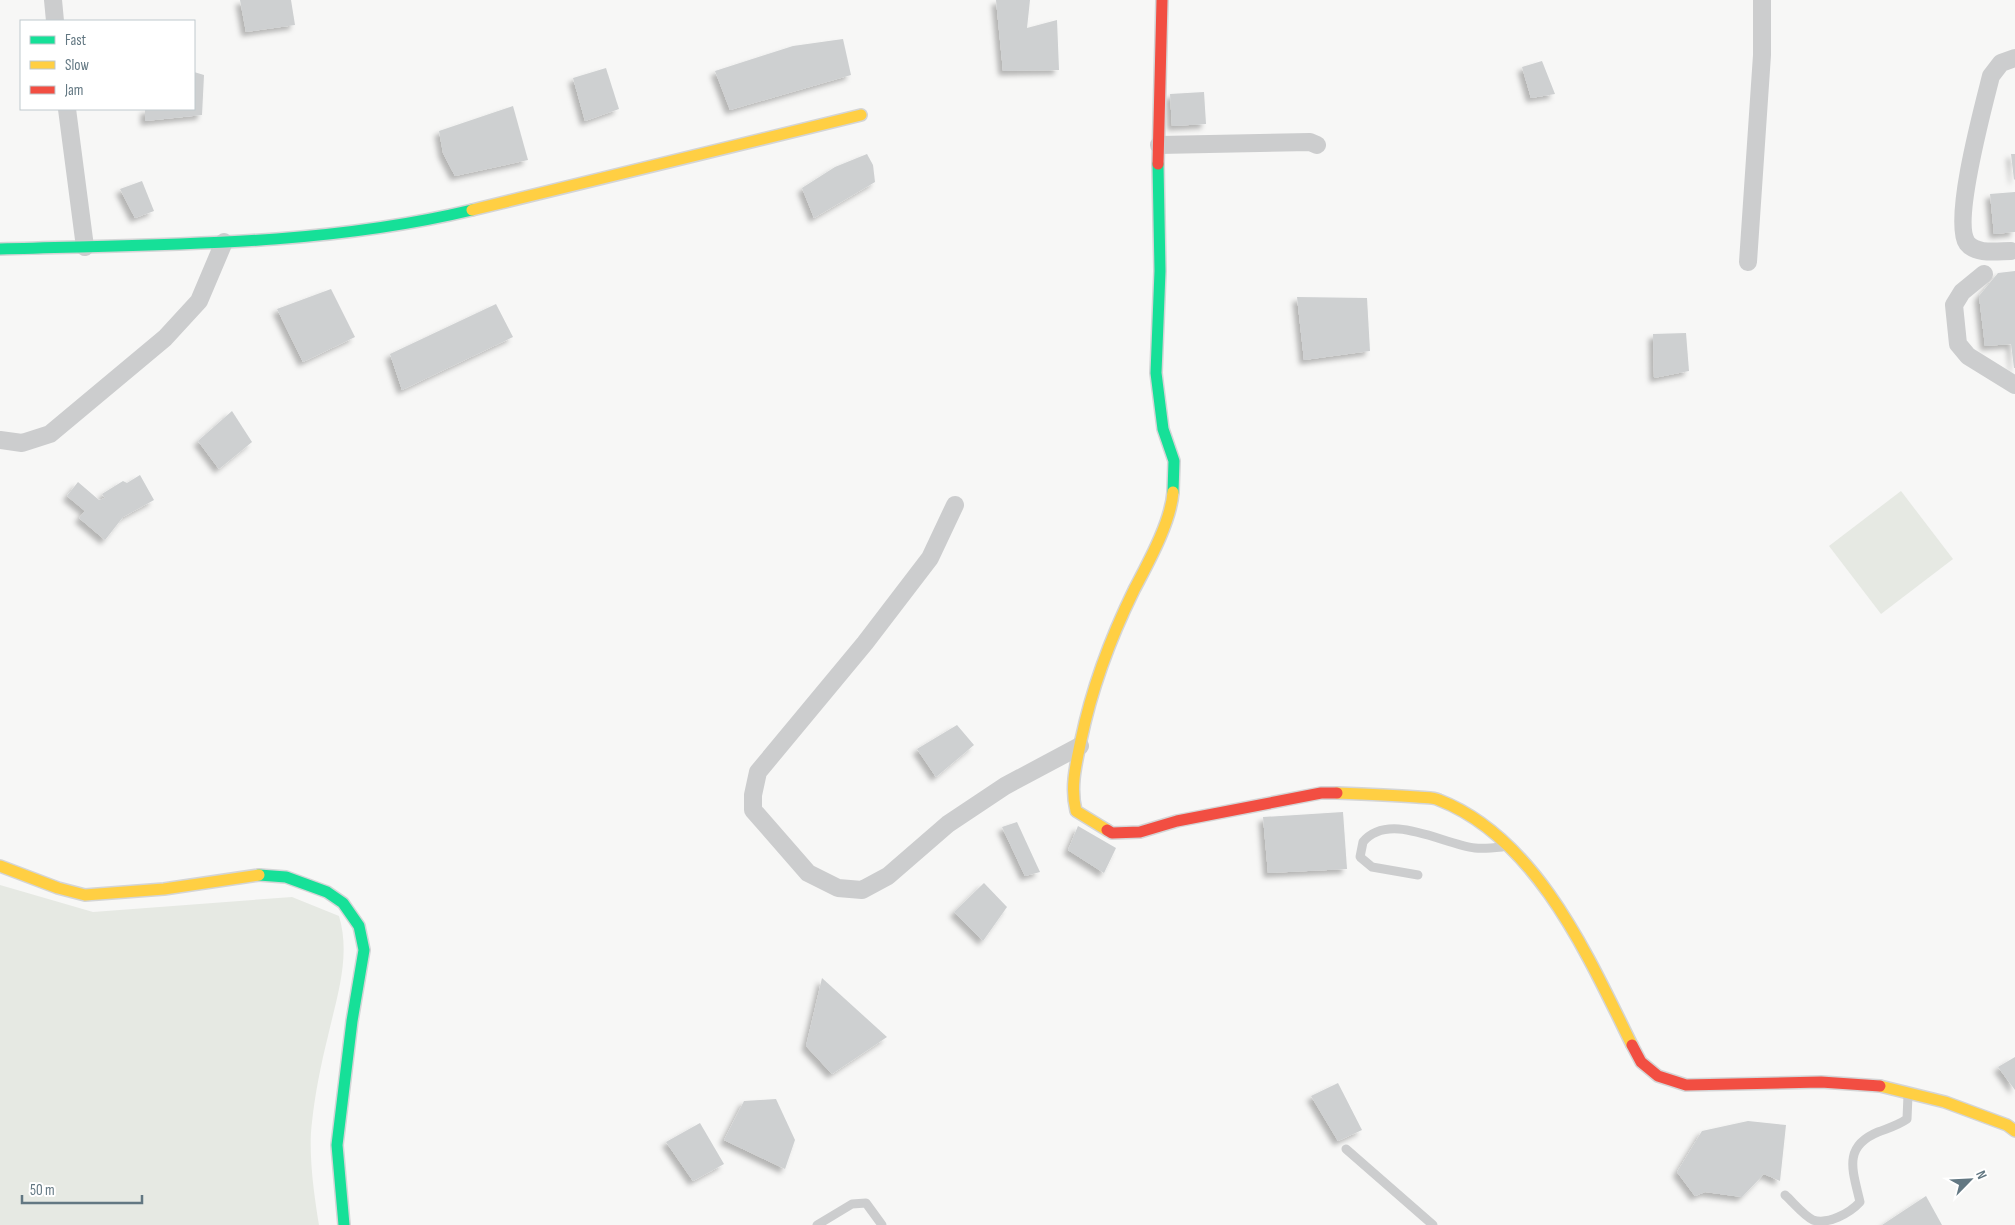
<svg xmlns="http://www.w3.org/2000/svg" width="2015" height="1225" font-family="'Sofia Sans Condensed',sans-serif">
<defs>
<filter id="shadow"><feDropShadow dx="-4.5" dy="4.5" stdDeviation="2.5" flood-color="#0004"/></filter>
</defs>
<rect width="100%" height="100%" fill="#f7f7f6"/>
<g fill="#e6e9e3">
<path d="M1901,491l52,68 -72,55 -52,-68z"/>
<path d="M0,885l93,27 199,-15 47,19c12,40 -2,80 -11,120 -7,28 -13,58 -16,86 -4,30 2,73 7,103h-319z"/>
</g>
<g fill="#ced0d1" filter="url(#shadow)">
<path d="M240,0h51l4,25 -49,7z"/>
<path d="M996,0h34l-3,28 30,-8 2,50 -56,1z"/>
<path d="M843,39l8,36 -121,35 -15,-39 78,-25z"/>
<path d="M1542,61l13,33 -24,4 -9,-31z"/>
<path d="M606,68l13,41 -34,12 -12,-43z"/>
<path d="M194,72l10,3 -2,40 -57,6v-12h49z"/>
<path d="M1204,92l2,32 -34,2 -2,-32z"/>
<path d="M513,106l15,54 -73,16 -12,-23 -4,-22z"/>
<path d="M867,154l6,11 2,17 -61,36 -12,-30 33,-21z"/>
<path d="M2011,154h4v25l-1,1z"/>
<path d="M142,181l12,30 -19,7 -15,-29z"/>
<path d="M2015,192v40l-21,2 -4,-40z"/>
<path d="M2015,271v97h-1l-3,-24 -26,2 -6,-50 19,-23z"/>
<path d="M331,289l24,48 -52,25 -26,-53z"/>
<path d="M1297,297l70,1 3,53 -66,9z"/>
<path d="M496,304l17,33 -111,53 -12,-36z"/>
<path d="M1686,333l3,38 -35,7 -1,-44z"/>
<path d="M232,411l20,31 -33,27 -21,-28z"/>
<path d="M140,475l14,25 -31,17 -18,23 -26,-22 6,-7 -18,-15 11,-14 21,18 6,-2 -3,-4 21,-13 4,2z"/>
<path d="M957,725l17,20 -38,32 -19,-28z"/>
<path d="M1343,812l4,57 -79,4 -5,-56z"/>
<path d="M1017,822l23,50 -15,4 -23,-49z"/>
<path d="M1078,826l38,22 -12,25 -36,-23z"/>
<path d="M984,883l23,24 -24,34 -29,-29z"/>
<path d="M822,978l65,59 -55,37 -26,-28z"/>
<path d="M2015,1057v33l-17,-23z"/>
<path d="M1338,1083l24,47 -24,11 -27,-45z"/>
<path d="M776,1099l19,41 -10,29 -61,-29 20,-39z"/>
<path d="M1748,1121l38,4 -6,56 -16,-7 -22,23 -37,-5 -10,4 -18,-24 25,-41z"/>
<path d="M700,1123l24,41 -31,17 -27,-39z"/>
<path d="M1926,1196l16,29h-60z"/>
</g>
<g fill="none" stroke-linecap="round" stroke-linejoin="round">
<g stroke="#d4d5d6" stroke-width="14">
<g id="fast">
<path d="M1158,164l2,107 -4,102 7,56 11,32 -1,31"/>
<path d="M0,249c157,-5 318,-2 472,-39"/>
<path d="M259,875l27,2 41,15 16,11 16,23 5,24 -12,71 -15,124 7,80"/>
</g>
</g>
<g stroke="#d4d5d6" stroke-width="14">
<g id="slow">
<path d="M472,210l389,-95"/>
<path d="M1337,793c27,1 53,2 80,4 7,1 16,0 22,3 98,38 150,158 193,245"/>
<path d="M1107,830l-31,-19c-6,-24 0,-47 5,-71 11,-53 29,-101 53,-150 14,-27 37,-68 39,-98"/>
<path d="M0,866l58,22 27,7 79,-6 95,-14"/>
<path d="M1880,1086l65,16 62,23 8,6"/>
</g>
</g>
<g stroke="#d4d5d6" stroke-width="14">
<g id="jam">
<path d="M1158,164l4,-164"/>
<path d="M1107,830l5,3 28,-1 37,-11 144,-28h16"/>
<path d="M1632,1045l9,17 17,14 28,9 135,-3 59,4"/>
</g>
</g>
<g stroke="#cccdce" stroke-width="9">
<path d="M1418,875l-46,-8 -12,-10 3,-15c26,-31 79,2 112,6 8,1 18,0 27,-1"/>
<path d="M1346,1149l87,76"/>
<path d="M1785,1195c8,7 18,20 28,25 15,5 37,-7 47,-18 -7,-31 -18,-55 18,-70 10,-4 19,-6 29,-13l1,-24"/>
<path d="M817,1225l35,-21 14,-1 16,22"/>
</g>
<g stroke="#cccdce" stroke-width="18">
<path d="M53,0l2,21"/>
<path d="M67,109l18,138"/>
<path d="M1159,145l151,-3 7,3"/>
<path d="M2011,251c-13,0 -35,4 -44,-8 -15,-22 17,-139 24,-167l10,-13 14,-5"/>
<path d="M1748,262l14,-207v-55"/>
<path d="M1984,274l-22,18 -8,13 4,39 10,12 47,29"/>
<path d="M0,440l22,3 28,-9 115,-96 34,-37 25,-59"/>
<path d="M955,505l-25,53 -65,85 -107,129 -5,23v15l55,63 30,15 24,2 26,-14 60,-52 57,-38 75,-40"/>
</g>
<use href="#fast" stroke="#16e098" stroke-width="11"/>
<use href="#slow" stroke="#ffcf43" stroke-width="11"/>
<use href="#jam" stroke="#f24e42" stroke-width="11"/>
</g>
<rect x="20" y="20" width="175" height="90" fill="#ffffff" stroke="#c0c9cd"/>
<rect x="30" y="36" width="25" height="8" fill="#16e098" stroke="#c0c9cd"/>
<text x="65" y="45" font-size="15" fill="#627782">Fast</text>
<rect x="30" y="61" width="25" height="8" fill="#ffcf43" stroke="#c0c9cd"/>
<text x="65" y="70" font-size="15" fill="#627782">Slow</text>
<rect x="30" y="86" width="25" height="8" fill="#f24e42" stroke="#c0c9cd"/>
<text x="65" y="95" font-size="15" fill="#627782">Jam</text>
<g transform="translate(1970 1180) rotate(66)" stroke="#ffffff" stroke-width="4" paint-order="stroke">
<path d="M0-4L9 19L0 12L-9 19Z" fill="#627782"/>
<text y="-8" font-size="14" font-weight="bold" text-anchor="middle" fill="#627782">N</text>
</g>
<path d="M22 1195v8h120v-8" fill="none" stroke="#627782" stroke-width="2.5"/>
<text x="30" y="1195" font-size="15" fill="#627782" stroke="#ffffff" stroke-width="4" paint-order="stroke">50 m</text>
</svg>
